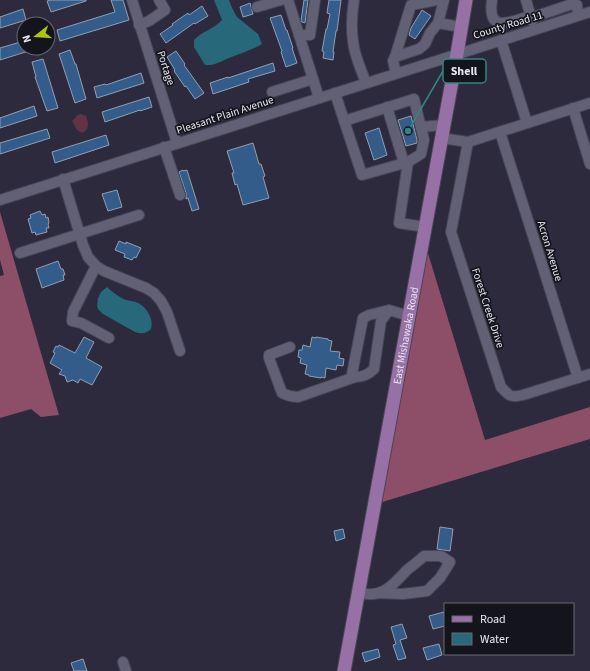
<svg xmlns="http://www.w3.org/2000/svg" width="590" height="671" font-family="'Source Sans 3',sans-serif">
<rect width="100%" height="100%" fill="#2c2a3c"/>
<path fill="#623346" d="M81,114l5,2c3,7 3,14 -4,17l-5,-3 -5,-9 6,-6z"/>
<g fill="#8d4e67">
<path d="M0,212l59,203 -18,2 -10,-8 -31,9v-142l4,-1 -4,-15z"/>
<path d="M427,250l58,190 105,-33v32l-211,64z"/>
</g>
<g fill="#27697b">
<path d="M214,0h15l3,8 5,9 21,17 4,10c-10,6 -21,9 -33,14 -7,3 -15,8 -24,7l-11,-18v-7c8,-9 19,-10 28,-20z"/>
<path d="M107,287c5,5 12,10 19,13 4,1 8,1 12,3 9,4 16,17 13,26 -5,5 -10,5 -16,3l-32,-18 -5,-5 -1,-3 1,-8 3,-6z"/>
</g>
<g fill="#345c8b" stroke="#919fb1">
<path d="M51,0h35v1l-35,11 -4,-11z"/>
<path d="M111,0h12l6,20 -69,21 -3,-11 58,-18z"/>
<path d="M304,0h4l-3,23 -3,-1 -1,-1z"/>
<path d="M329,0h12l-4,31h-1l-3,21h1l-1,8 -10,-2 1,-6 -2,-1 4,-22h1l3,-15 -3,-1z"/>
<path d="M250,3l3,11 -10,3 -3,-10z"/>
<path d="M202,6l6,10 -13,8 -1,-1 -28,20 -6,-9 13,-9 -1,-1 16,-11 1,2z"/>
<path d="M23,9l3,11 -26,8v-11z"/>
<path d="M422,10l9,6 -16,23 -6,-4 2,-7z"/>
<path d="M281,15l5,15h1l6,18h-1l5,15 -11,4 -5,-15 1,-1 -12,-33z"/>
<path d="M24,41v7h11v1l-35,11v-12z"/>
<path d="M70,50l5,14h1l10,35 -11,4 -16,-49z"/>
<path d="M176,51l9,13 -1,1 20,28 -9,6 -9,-13 -1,1 -11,-16 1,-1 -8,-13z"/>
<path d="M43,59l15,49 -11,3 -12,-34h1l-4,-15z"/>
<path d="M273,63l2,8 -27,8 1,3 -36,12 -3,-11 18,-6v1z"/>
<path d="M141,73l3,10 -47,15 -3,-11 11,-3 1,1z"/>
<path d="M149,97l3,10 -12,4v-1l-35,12 -3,-10z"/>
<path d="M34,106l3,10 -37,12v-10z"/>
<path d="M411,116l6,24v3l-11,3 -8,-26z"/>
<path d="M379,128l8,27 -13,5 -9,-27z"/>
<path d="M47,129l3,9 -50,16v-11z"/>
<path d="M106,135l3,10 -54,18 -3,-11z"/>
<path d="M253,143l6,21h2l4,12 -2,1 6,21 -26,7 -6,-21 -2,1 -3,-12h2l-7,-22z"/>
<path d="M183,170v1l4,-1 12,39 -7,2 -4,-13 -2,1v-6l-7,-21z"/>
<path d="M117,190l5,17 -14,4 -6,-17z"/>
<path d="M40,211l2,4 3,-1 1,4 2,-1 1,6 -1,1 1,4h-3l1,4 -11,3 -1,-3 -3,1 -4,-14 3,-1 -1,-3z"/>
<path d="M119,241l7,3v-2l15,6 -5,10 -2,-1 -2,3 -8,-3 1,-3 -10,-4z"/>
<path d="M58,261l3,8h2l2,6h-2l1,5 -22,8 -6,-19z"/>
<path d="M84,337l10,5 -8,16 16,9 -10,18 -12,-6 -2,4 -5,-3 -6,2 -2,-6 -6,-2 3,-4 -12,-7 5,-10 -2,-1 3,-6 2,1 1,-2 16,8z"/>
<path d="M312,337l4,1v-1l12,2v1l4,1 -2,10 10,1 -1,6 5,1 -1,7 -6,-1 -1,5 -10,-2 -1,10 -4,-1v1l-12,-2v-1l-4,-1 2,-9 -7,-2 1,-5 -3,-1 1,-7h3l1,-5 7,2z"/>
<path d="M440,527l13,2 -3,22 -13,-2z"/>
<path d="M343,529l2,9 -9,3 -2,-10z"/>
<path d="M444,612l1,14 -12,3 -4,-13z"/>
<path d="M402,624l5,14 -7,2 6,18 -8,2 -5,-15 3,-1 -5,-17z"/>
<path d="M439,644l3,11 -15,5 -4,-12z"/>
<path d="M378,649l2,8 -15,5 -3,-9z"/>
<path d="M83,659l4,12h-13l-3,-8z"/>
</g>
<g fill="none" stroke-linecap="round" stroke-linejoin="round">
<g stroke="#474654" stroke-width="12">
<g id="minor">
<path d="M132,0l45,143"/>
<path d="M288,0l31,98"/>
<path d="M354,0c-2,13 -3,28 -1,41 1,14 8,28 13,42"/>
<path d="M492,0c-5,34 18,22 38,16"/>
<path d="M526,0l6,21"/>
<path d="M257,7l24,-7"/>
<path d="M531,18l41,-14 5,1 1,10"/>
<path d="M438,23l23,4"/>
<path d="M139,25l10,-4 16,-11 -6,-10"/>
<path d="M299,35h11l5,-35"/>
<path d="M501,40l26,83"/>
<path d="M395,57l16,-52 26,-5"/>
<path d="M396,73l-3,-12 2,-4 24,-8 6,-5 5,-11 8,-10 6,-23"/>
<path d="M272,92l41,-13"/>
<path d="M335,93l27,82 46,-13 -9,61 26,4"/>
<path d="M387,107l17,56"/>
<path d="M573,108l17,56"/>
<path d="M344,121l70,-22 10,41 -3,14 -13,8"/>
<path d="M421,127l23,-2"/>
<path d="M500,132l78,246"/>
<path d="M441,138l27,4 122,-39"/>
<path d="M468,142l-17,90 50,155c8,9 10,11 22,8l67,-21"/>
<path d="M164,147l16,48"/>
<path d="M63,179l20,66 5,12 8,9 8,5 42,17 8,5 7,8 6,11 13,39"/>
<path d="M0,200l590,-188"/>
<path d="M20,253l119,-38"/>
<path d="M96,266l-23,46 -1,9 9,2 28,15"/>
<path d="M389,310l-20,5 -6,3 -11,56 3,3c8,0 13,-2 19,-8l7,-48 8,-11 20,6"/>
<path d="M290,347l-21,8v3l13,35c6,3 9,4 16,4l57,-20"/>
<path d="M358,592c23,8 35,-7 49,-22 6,-5 12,-9 17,-14h17l9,6 -10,16 -13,13 -24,3 -25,-1"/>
<path d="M123,662l3,9"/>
</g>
</g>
<g stroke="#474654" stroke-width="15">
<g id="major">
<path id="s1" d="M344,671l113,-617 9,-54"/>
</g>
</g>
<use href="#minor" stroke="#616074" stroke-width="10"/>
<use href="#major" stroke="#9771a5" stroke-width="13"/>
</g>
<g text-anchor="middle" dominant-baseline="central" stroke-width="3.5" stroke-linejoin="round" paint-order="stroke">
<g font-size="11" fill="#e8e7f3" stroke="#14141c">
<text transform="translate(508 25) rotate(-17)">County Road 11</text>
<text transform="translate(166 68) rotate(72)">Portage</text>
<text transform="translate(225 115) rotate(-18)">Pleasant Plain Avenue</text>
<text transform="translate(550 251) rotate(73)">Acron Avenue</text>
<text transform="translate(488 308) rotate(72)">Forest Creek Drive</text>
<text stroke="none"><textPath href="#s1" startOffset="341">East Mishawaka Road</textPath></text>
</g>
</g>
<path fill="none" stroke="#308782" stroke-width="1.5" d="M408 131L443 71"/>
<circle fill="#308782" stroke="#14141c" stroke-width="1.5" cx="408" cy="131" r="4"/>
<rect fill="#14141c" stroke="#308782" stroke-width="1.5" x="443" y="59" width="43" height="24" rx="4"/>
<g font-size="12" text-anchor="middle" font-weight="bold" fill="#e8e7f3">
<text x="464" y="75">Shell</text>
</g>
<rect x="444" y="603" width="130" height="52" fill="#14141c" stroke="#696872"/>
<rect x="452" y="616" width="20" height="6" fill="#9771a5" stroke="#696872"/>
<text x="480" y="623" font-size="12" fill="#e8e7f3">Road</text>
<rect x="452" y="633" width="20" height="12" fill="#27697b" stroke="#696872"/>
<text x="480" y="643" font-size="12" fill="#e8e7f3">Water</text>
<g transform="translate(36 36) rotate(253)"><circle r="19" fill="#14141c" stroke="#696872"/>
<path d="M0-3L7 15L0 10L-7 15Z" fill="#adc60d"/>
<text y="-6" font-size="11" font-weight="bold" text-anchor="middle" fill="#e8e7f3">N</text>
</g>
</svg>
